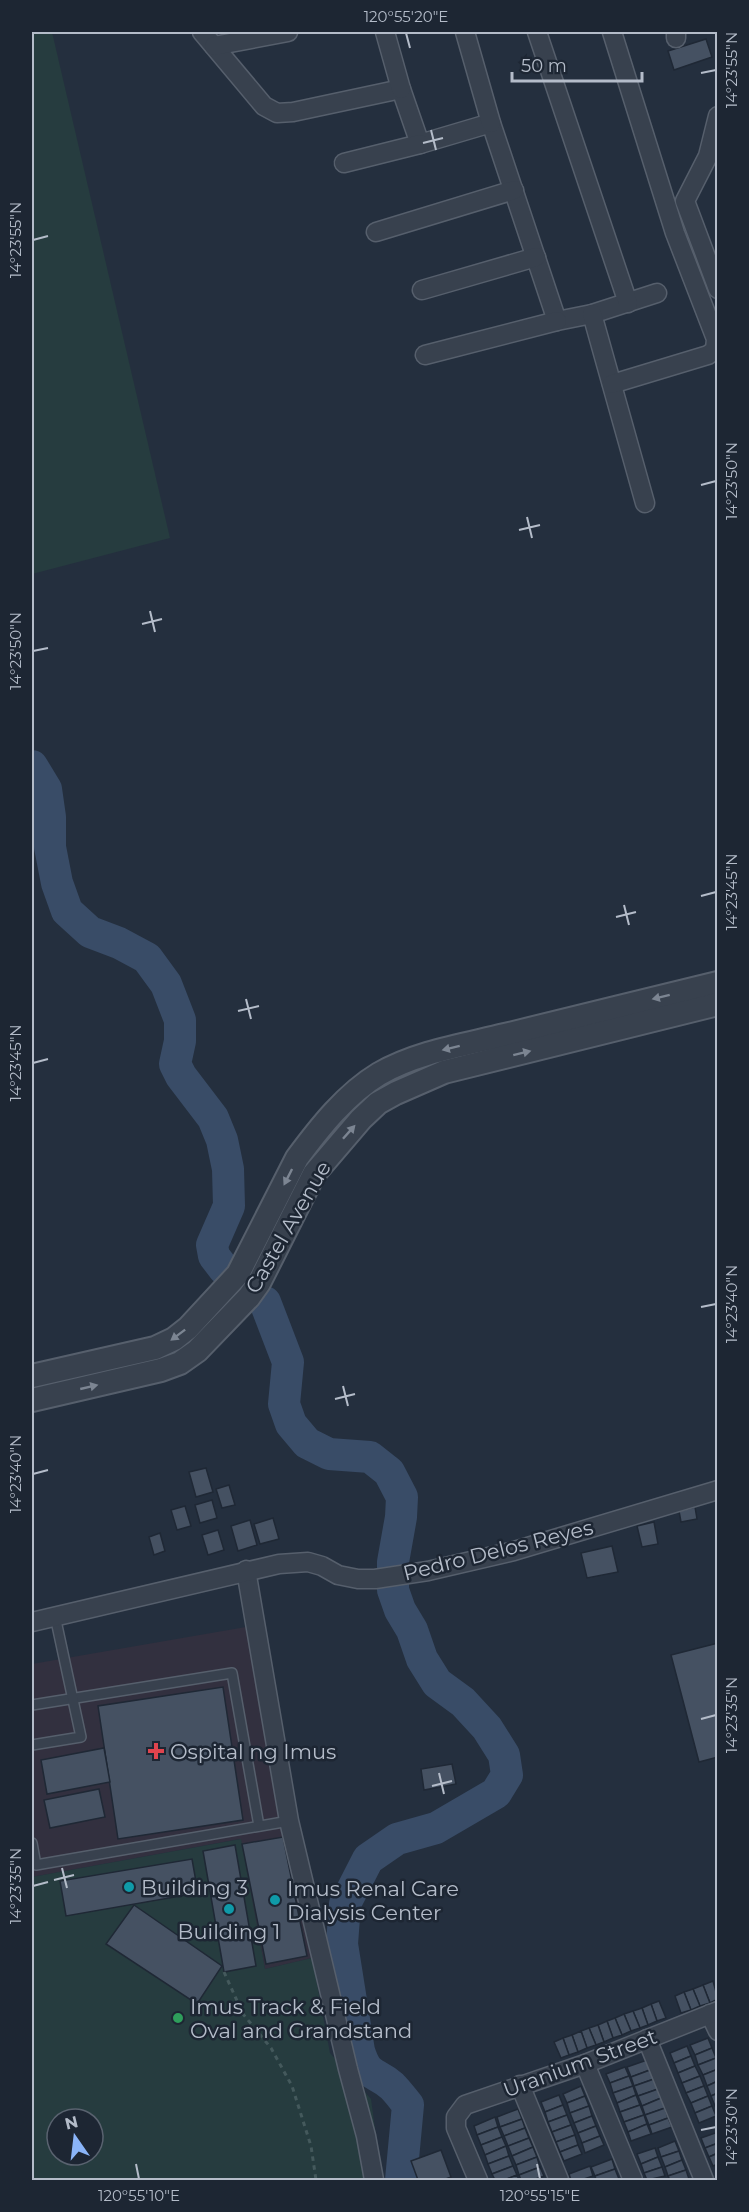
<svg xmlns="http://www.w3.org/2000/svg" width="749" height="2212" font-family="Montserrat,sans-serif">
<rect width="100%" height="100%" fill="#242f3e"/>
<path fill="#32303f" d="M263,1624l49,334 -47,11 -25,-130 -208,38v-213z"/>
<g fill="#263c3f" fill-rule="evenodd">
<path d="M32,32h20l118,506 -138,36z"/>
<path d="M241,1839l24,130 47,-11 18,95 41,46 11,81h-350v-303zM57,2119h36v36h-36z"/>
</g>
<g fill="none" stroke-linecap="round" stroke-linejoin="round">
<g stroke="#394c67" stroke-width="32">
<path d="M32,766l14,23 4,28v30l7,36 10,28 23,21 29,11 28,15 19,26 14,36v21l-5,23 6,12 32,42 9,22 6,29 1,37 -17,39 2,11 10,13"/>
<path d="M265,1302l23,60 -4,42 7,20 16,19 22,11 41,3 19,15 13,25 -1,20 -8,45v28l7,20 12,20 10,29 15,24 26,19 24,26 17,27 3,20 -11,18 -60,35 -39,11 -29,20 -23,45 -3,40 17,107c9,28 15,19 33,35 6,6 11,13 16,19l-7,75"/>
</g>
</g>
<g fill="#455162" stroke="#1f2835" stroke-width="1.5">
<path d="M706,39l6,18 -38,13 -6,-19z"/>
<path d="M206,1468l7,24 -17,5 -7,-25z"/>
<path d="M229,1485l6,20 -13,3 -6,-19z"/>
<path d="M212,1500l5,18 -17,5 -5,-18z"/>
<path d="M185,1506l6,20 -14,4 -6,-20z"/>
<path d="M695,1507l2,12 -16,3 -2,-11z"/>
<path d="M273,1518l6,21 -19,5 -6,-20z"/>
<path d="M250,1520l7,25 -19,6 -7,-25z"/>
<path d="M654,1522l4,22 -16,3 -5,-21z"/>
<path d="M218,1530l6,20 -16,5 -6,-20z"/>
<path d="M160,1533l5,18 -11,4 -5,-18z"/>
<path d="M612,1546l6,26 -31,6 -6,-25z"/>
<path d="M718,1643v114l-19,5 -28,-107z"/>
<path d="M223,1687l20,133 -125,19 -20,-133z"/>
<path d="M104,1748l6,34 -63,12 -6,-34z"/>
<path d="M452,1764l4,20 -32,6 -3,-21z"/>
<path d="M99,1789l6,28 -55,11 -6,-28z"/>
<path d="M283,1837l24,119 -41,8 -24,-120z"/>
<path d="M235,1845l21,121 -32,6 -21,-121z"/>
<path d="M192,1859l6,34 -132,23 -6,-35z"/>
<path d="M134,1905l88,61 -25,38 -91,-60z"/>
<path d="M713,1981l5,18 -8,4 -7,-18z"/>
<path d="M703,1985l7,18 -10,3 -7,-17z"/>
<path d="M693,1989l7,17 -9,4 -7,-18z"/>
<path d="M684,1992l7,18 -10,3 -6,-17z"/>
<path d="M659,2001l7,17 -9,3 -6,-17z"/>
<path d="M651,2004l6,17 -9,4 -6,-17z"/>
<path d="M642,2008l6,17 -8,3 -7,-17z"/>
<path d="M633,2011l7,17 -9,3 -7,-17z"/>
<path d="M624,2014l7,17 -9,4 -7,-17z"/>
<path d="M615,2018l7,17 -9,3 -6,-17z"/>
<path d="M607,2021l6,17 -9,4 -6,-17z"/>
<path d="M598,2025l6,17 -8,3 -7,-17z"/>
<path d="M589,2028l7,17 -9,3 -6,-17z"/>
<path d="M581,2031l6,17 -9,4 -6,-17z"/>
<path d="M572,2035l6,17 -9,3 -6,-17z"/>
<path d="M563,2038l6,17 -8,3 -7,-16z"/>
<path d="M708,2038l4,10 -17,7 -5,-10z"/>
<path d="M687,2046l4,10 -17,7 -4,-10z"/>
<path d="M712,2048l4,10 -18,7 -3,-10z"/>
<path d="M691,2056l4,10 -17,7 -4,-10z"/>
<path d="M716,2058l2,11 -15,6 -5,-10z"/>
<path d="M647,2060l3,10 -19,7 -4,-10z"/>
<path d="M695,2066l5,10 -18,7 -4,-10z"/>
<path d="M625,2067l4,9 -19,7 -4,-9z"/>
<path d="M718,2069v12l-11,5 -4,-11z"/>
<path d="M650,2070l4,9 -20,7 -3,-9z"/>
<path d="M629,2076l4,10 -20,7 -3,-10z"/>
<path d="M700,2076l4,10 -18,7 -4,-10z"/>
<path d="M654,2079l4,10 -20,7 -4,-10z"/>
<path d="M718,2081v12l-7,3 -4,-10z"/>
<path d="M581,2086l4,10 -18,7 -4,-9z"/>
<path d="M633,2086l3,9 -19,8 -4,-10z"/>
<path d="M704,2086l4,10 -17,7 -5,-10z"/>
<path d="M658,2089l3,9 -19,8 -4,-10z"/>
<path d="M718,2093v12l-3,1 -4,-10z"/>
<path d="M559,2095l4,10 -18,7 -4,-10z"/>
<path d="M636,2095l4,10 -20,7 -3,-9z"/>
<path d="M585,2096l4,10 -19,7 -3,-10z"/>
<path d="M708,2096l4,10 -17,7 -4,-10z"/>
<path d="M661,2098l4,10 -20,7 -3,-9z"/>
<path d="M563,2105l4,10 -19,7 -3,-10z"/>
<path d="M640,2105l4,10 -20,7 -4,-10z"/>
<path d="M589,2106l3,10 -18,7 -4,-10z"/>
<path d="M712,2106l4,10 -17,7 -4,-10z"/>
<path d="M665,2108l3,10 -19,7 -4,-10z"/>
<path d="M518,2109l4,10 -22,8 -3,-10z"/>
<path d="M567,2115l4,10 -19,7 -4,-10z"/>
<path d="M644,2115l3,9 -19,8 -4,-10z"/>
<path d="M592,2116l4,10 -18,7 -4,-10z"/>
<path d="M495,2117l3,10 -21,8 -3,-9z"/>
<path d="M668,2118l4,9 -20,7 -3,-9z"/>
<path d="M522,2119l3,9 -21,8 -4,-9z"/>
<path d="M647,2124l4,10 -20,7 -3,-9z"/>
<path d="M571,2125l4,10 -19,7 -4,-10z"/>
<path d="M596,2126l4,10 -18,7 -4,-10z"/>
<path d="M498,2127l4,10 -21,8 -4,-10z"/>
<path d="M525,2128l4,10 -21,8 -4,-10z"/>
<path d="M718,2132v11l-13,5 -4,-10z"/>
<path d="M575,2135l3,10 -18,7 -4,-10z"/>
<path d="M600,2136l4,9 -19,8 -3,-10z"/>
<path d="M502,2137l4,9 -21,9 -4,-10z"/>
<path d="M529,2138l4,9 -21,9 -4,-10z"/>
<path d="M675,2141l4,10 -18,6 -3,-9z"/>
<path d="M718,2143v10l-9,4 -4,-9z"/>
<path d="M578,2145l4,9 -18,7 -4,-9z"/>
<path d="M506,2146l3,10 -21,8 -3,-9z"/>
<path d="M533,2147l4,10 -21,8 -4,-9z"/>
<path d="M655,2148l3,9 -17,7 -4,-10z"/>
<path d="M441,2150l10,27 -8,3h-25l-7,-19z"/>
<path d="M679,2151l3,9 -17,7 -4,-10z"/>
<path d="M718,2153v11l-5,2 -4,-9z"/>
<path d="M509,2156l4,10 -21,8 -4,-10z"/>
<path d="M537,2157l3,10 -21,8 -3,-10z"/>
<path d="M658,2157l4,10 -18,6 -3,-9z"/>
<path d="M612,2159l3,10 -20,7 -4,-9z"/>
<path d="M682,2160l4,10 -18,6 -3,-9z"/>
<path d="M513,2166l4,9 -13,5h-9l-3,-6z"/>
<path d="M590,2166l3,10 -12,4h-10l-2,-6z"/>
<path d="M540,2167l4,9 -11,4h-12l-2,-5z"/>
<path d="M662,2167l3,9 -18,4 -3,-7z"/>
<path d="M615,2169l4,10 -23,1 -1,-4z"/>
<path d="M686,2170l3,9 -19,1 -2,-4z"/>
<path d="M517,2175l2,5h-15z"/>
</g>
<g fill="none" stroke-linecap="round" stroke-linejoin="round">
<g stroke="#565f6c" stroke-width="12">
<g id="service">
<path d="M32,1705l200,-32 27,153"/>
<path d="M32,1745l49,-8 -26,-121"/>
<path d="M32,1843l4,22 253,-44"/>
</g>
</g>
<g stroke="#565f6c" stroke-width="21">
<g id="minor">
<path d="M202,32l62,74 13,7 16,-1 108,-23 19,55 71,-21 66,198 35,-7 65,-21"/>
<path d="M385,32l16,57"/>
<path d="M465,32l26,91"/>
<path d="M537,32l91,271"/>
<path d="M676,38v-6"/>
<path d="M214,46l74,-14"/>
<path d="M718,116l-10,40 -23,45 33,88"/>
<path d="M344,163l76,-19"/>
<path d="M376,232l138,-42"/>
<path d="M422,290l114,-33"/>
<path d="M592,314l53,189"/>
<path d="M425,355l132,-34"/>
<path d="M612,384l96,-29 7,-5 1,-11 -41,-106 -63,-201"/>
<path d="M246,1570l43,251 59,248 18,67 8,44"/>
<path d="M32,1622l247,-58 29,-2 14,4 16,9 20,4h17l53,-8 86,-20 204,-61"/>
<path d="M710,2014l8,17"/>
<path d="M647,2039l57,141"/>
<path d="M585,2064l48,116"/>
<path d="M520,2085l39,95"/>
<path d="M478,2180l-22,-52v-11l9,-12 120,-41 133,-53"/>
</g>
</g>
<g stroke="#565f6c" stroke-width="26">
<g id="tertiary">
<path d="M32,1376l123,-28 19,-9 14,-11 50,-54 59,-116c23,-31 49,-64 82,-84 38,-22 85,-29 126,-39 71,-17 142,-35 213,-52"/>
<path d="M32,1400l129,-30 19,-7 17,-12 52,-54 10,-14 55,-109 47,-55 17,-16 18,-10 48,-21 274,-68"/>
</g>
</g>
<path stroke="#44595c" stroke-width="3" stroke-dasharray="4.5 4.5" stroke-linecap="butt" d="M224,1972l19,42 28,34 21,38 19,60 5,34"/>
<use href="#service" stroke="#38414e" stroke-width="9"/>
<use href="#minor" stroke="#38414e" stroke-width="18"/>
<use href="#tertiary" stroke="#38414e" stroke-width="22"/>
</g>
<defs><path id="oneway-solid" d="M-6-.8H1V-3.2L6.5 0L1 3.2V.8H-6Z" transform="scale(1.5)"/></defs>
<g fill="#7c8592">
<use href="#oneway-solid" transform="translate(661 997) rotate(166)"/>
<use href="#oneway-solid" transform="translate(451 1048) rotate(166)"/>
<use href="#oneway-solid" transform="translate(522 1053) rotate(-14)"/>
<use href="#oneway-solid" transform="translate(349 1132) rotate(-48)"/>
<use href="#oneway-solid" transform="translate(288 1177) rotate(117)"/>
<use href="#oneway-solid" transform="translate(178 1335) rotate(143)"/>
<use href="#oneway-solid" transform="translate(89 1387) rotate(-13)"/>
</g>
<path fill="none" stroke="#b4bcc9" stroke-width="2" d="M406,33l4,15M701,73l15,-3M431,130l5,20M423,143l20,-5M33,240l15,-4M701,485l15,-4M527,517l5,21M519,530l21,-5M150,611l5,21M142,624l20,-5M33,651l15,-3M701,896l15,-4M624,905l5,20M616,917l20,-5M246,999l5,20M238,1011l21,-5M33,1063l15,-4M701,1307l15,-3M343,1386l5,20M335,1399l20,-5M33,1474l15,-4M701,1719l15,-4M439,1773l5,21M432,1786l20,-5M62,1868l5,20M54,1880l20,-5M33,1886l15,-4M701,2130l15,-3M136,2164l3,15M537,2164l3,15"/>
<path fill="#e0444e" stroke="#1d2633" stroke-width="2" d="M153 1742h6v6h6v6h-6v6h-6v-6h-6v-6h6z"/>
<g fill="#0f9aa8" stroke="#1d2633" stroke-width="2">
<circle cx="129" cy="1887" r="6"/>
<circle cx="275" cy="1900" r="6"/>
<circle cx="229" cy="1909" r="6"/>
</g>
<circle fill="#2e9e5b" stroke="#1d2633" stroke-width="2" cx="178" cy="2018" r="6"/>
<g text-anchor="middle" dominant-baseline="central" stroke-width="5" stroke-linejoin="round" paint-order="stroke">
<g font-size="21" fill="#b4bcc9" stroke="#1d2633">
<text transform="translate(288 1227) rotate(-60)">Castel Avenue</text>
<text transform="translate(498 1550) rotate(-14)">Pedro Delos Reyes</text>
<text transform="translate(580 2063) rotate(-20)">Uranium Street</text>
</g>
<g font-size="21" fill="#b4bcc9" stroke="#1d2633" text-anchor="start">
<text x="170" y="1751">Ospital ng Imus</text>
<text x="141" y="1887">Building 3</text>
<text x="287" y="1888">Imus Renal Care<tspan x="287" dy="24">Dialysis Center</tspan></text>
<text x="229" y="1931" text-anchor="middle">Building 1</text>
<text x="190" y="2006">Imus Track &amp; Field<tspan x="190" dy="24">Oval and Grandstand</tspan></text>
</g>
</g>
<rect width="749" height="2212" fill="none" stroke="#1d2633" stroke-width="66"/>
<g transform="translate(75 2137) rotate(346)"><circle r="28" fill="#1d2633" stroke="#59626f" stroke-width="1.5"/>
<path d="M0-4.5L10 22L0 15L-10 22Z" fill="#8ab4f8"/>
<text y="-9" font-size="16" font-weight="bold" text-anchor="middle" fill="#b4bcc9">N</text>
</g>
<path d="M512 72v9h130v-9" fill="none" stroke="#b4bcc9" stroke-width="3"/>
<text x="521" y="72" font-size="18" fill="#b4bcc9" stroke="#1d2633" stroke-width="4.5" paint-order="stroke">50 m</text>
<rect x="33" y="33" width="683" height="2146" fill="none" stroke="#b4bcc9" stroke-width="2"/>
<g font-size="15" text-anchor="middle" fill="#b4bcc9">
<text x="406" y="22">120°55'20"E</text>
<text transform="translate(732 70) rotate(-90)" y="5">14°23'55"N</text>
<text transform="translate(16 240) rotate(-90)" y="5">14°23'55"N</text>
<text transform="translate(732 481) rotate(-90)" y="5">14°23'50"N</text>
<text transform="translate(16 651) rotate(-90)" y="5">14°23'50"N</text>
<text transform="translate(732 892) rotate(-90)" y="5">14°23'45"N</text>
<text transform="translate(16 1063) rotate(-90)" y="5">14°23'45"N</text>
<text transform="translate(732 1304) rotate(-90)" y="5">14°23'40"N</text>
<text transform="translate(16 1474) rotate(-90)" y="5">14°23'40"N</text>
<text transform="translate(732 1715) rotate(-90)" y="5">14°23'35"N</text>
<text transform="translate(16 1886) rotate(-90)" y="5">14°23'35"N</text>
<text transform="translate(732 2127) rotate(-90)" y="5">14°23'30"N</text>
<text x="139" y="2201">120°55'10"E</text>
<text x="540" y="2201">120°55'15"E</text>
</g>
</svg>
